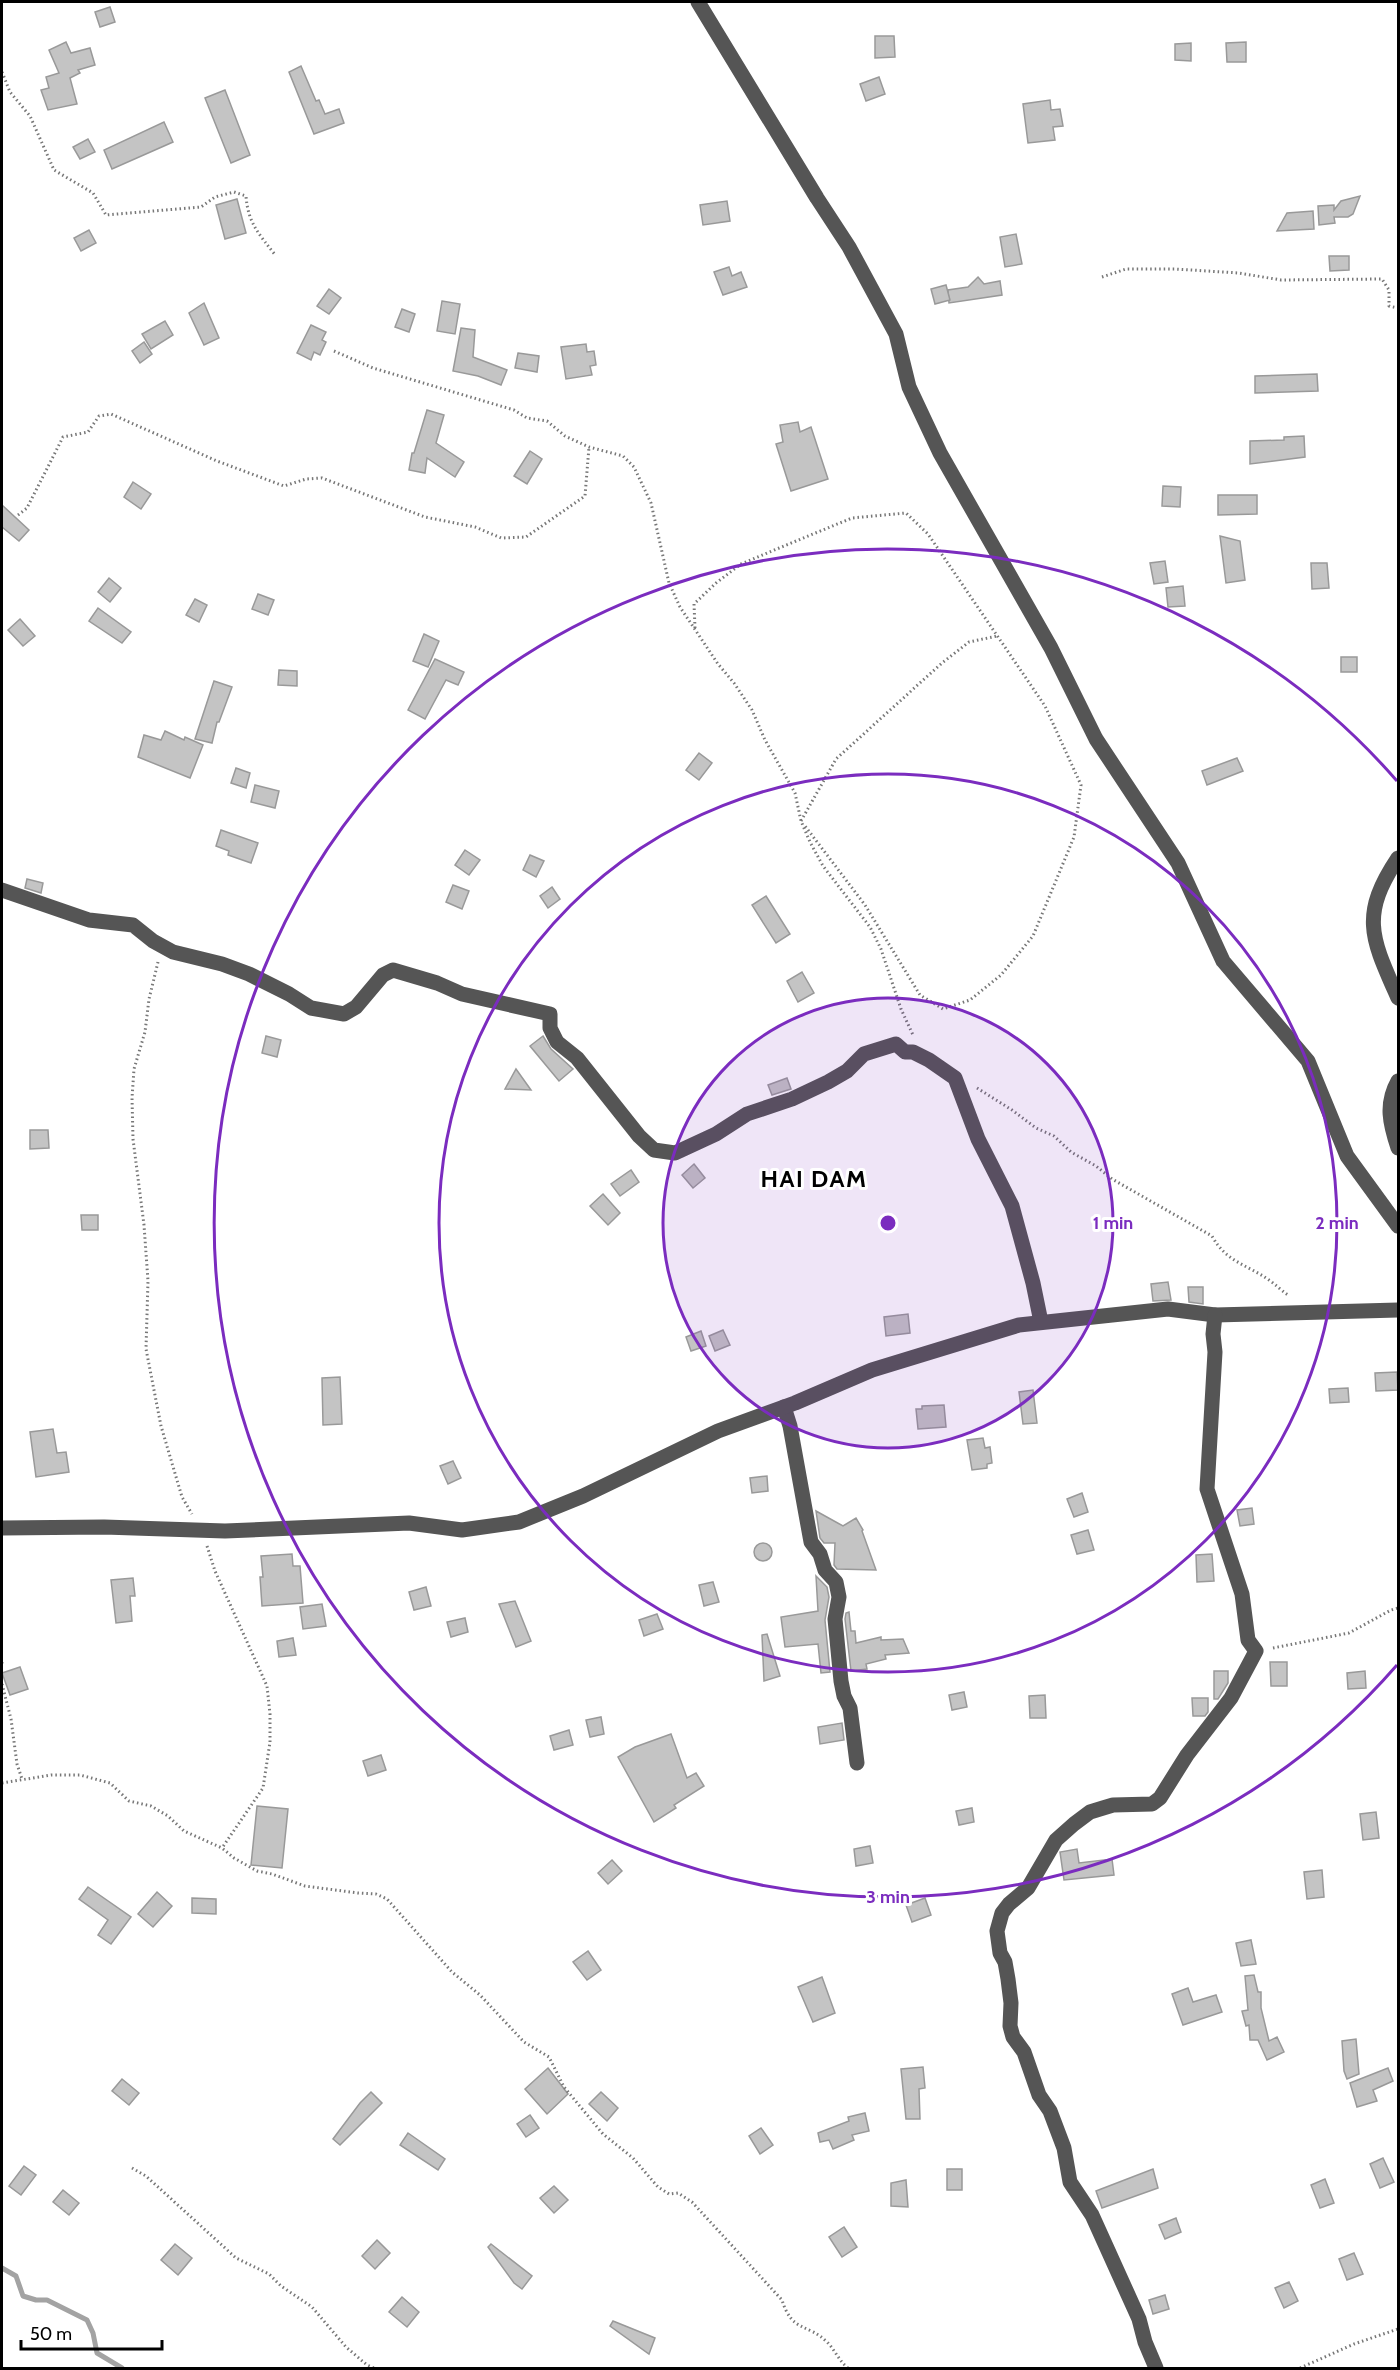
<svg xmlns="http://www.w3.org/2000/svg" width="1400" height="2370" font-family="Cabin,sans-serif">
<rect width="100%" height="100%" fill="#fff"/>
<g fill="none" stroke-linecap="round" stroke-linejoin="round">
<path stroke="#a3a3a3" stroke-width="5" d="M2,2268l14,8 7,20 13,4h11l40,20 6,13 4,20 25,15"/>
</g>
<g fill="#c4c4c4" stroke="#999" stroke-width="1.5">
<path d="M110,7l5,15 -15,5 -5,-15z"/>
<path d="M875,36h19l1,21 -20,1z"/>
<path d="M66,42l5,11 19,-5 5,17 -17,5 2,3 -10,5 7,26 -29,6 -7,-20 8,-2 -3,-11 13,-4 -10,-23z"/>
<path d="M1246,42v20h-19l-1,-19z"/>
<path d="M1191,43v18l-16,-1v-16z"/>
<path d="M301,66l15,35 3,-1 6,14 14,-5 5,14 -30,11 -25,-62z"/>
<path d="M879,77l6,17 -19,7 -6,-17z"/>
<path d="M225,90l25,65 -19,8 -26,-65z"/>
<path d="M1050,100l1,10 9,-1 3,17 -10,1 2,13 -27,3 -5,-39z"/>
<path d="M164,122l9,20 -61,27 -8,-19z"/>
<path d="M88,139l7,13 -15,7 -7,-12z"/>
<path d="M1360,196l-7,18 -5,3h-14l1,6 -16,2 -1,-19 16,-1v5l7,-9z"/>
<path d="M237,199l9,34 -21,6 -9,-34z"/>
<path d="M727,201l3,20 -27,4 -3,-20z"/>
<path d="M1313,211l1,18 -37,2 10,-18z"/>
<path d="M89,230l7,13 -15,8 -7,-13z"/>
<path d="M1016,234l6,30 -17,3 -5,-30z"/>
<path d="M1329,256h20v14l-19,1z"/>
<path d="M729,267l3,9 9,-4 6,15 -24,8 -9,-23z"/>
<path d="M978,277l6,7 16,-3 2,14 -53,8 -1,-13 20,-3z"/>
<path d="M946,285l4,15 -15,4 -4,-15z"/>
<path d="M329,289l12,9 -12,16 -12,-8z"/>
<path d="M442,301l18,3 -5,30 -18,-3z"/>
<path d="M204,303l15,35 -15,7 -15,-32z"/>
<path d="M402,309l13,5 -6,18 -14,-5z"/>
<path d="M165,321l8,14 -22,14 -9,-15z"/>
<path d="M311,325l15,7 -4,8 4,2 -6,13 -6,-3 -3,8 -14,-7z"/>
<path d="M461,328l14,2 -2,27 34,13 -6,15 -23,-9 -25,-5z"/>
<path d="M144,342l8,12 -12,9 -8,-12z"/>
<path d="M586,344l1,8 7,-1 2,14 -6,1 2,9 -26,4 -5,-32z"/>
<path d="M518,353l21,3 -2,16 -22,-4z"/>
<path d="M1317,374l1,17 -63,2v-17z"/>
<path d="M427,410l17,5 -8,28 28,19 -9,15 -28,-19 -2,15 -16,-3 3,-17h2z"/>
<path d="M798,422l2,10 11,-5 17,52 -37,12 -15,-47 7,-2 -3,-17z"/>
<path d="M1304,436l1,21 -55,7v-23l34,-1v-3z"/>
<path d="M530,451l12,8 -15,25 -13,-8z"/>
<path d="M133,482l18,12 -10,15 -17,-12z"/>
<path d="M1163,486l18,1 -1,20 -18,-1z"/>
<path d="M1218,495h39v19l-39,1z"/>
<path d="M2,505l27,25 -10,11 -17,-14z"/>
<path d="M1220,536l20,5 5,39 -19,3z"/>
<path d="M1165,561l3,21 -14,2 -4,-21z"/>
<path d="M1311,563h16l2,25 -17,1z"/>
<path d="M109,578l12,10 -11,14 -12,-10z"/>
<path d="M1183,586l2,20 -17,1 -2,-19z"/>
<path d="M258,594l16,6 -6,15 -16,-6z"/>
<path d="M195,599l12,6 -8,17 -13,-7z"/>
<path d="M98,608l33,24 -9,11 -33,-22z"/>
<path d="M20,619l15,17 -12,10 -15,-16z"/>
<path d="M424,634l15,7 -11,26 -15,-6z"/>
<rect x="1341" y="657" width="16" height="15"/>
<path d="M435,659l29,13 -6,13 -12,-5 -21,39 -17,-9z"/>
<path d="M279,670l18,1v15l-19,-1z"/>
<path d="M214,681l18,6 -13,35h-2l-5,21 -17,-4z"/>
<path d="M165,731l19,9 1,-3 18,8 -13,33 -52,-21 6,-22 17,5z"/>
<path d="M699,753l13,10 -13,17 -13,-10z"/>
<path d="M1237,758l6,13 -36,14 -5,-14z"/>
<path d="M236,768l14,5 -4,15 -15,-5z"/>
<path d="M255,785l24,6 -4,17 -24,-6z"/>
<path d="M221,830l37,13 -7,20 -23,-8 1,-4 -13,-5z"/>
<path d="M465,850l15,10 -11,15 -14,-10z"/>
<path d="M530,855l14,6 -8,16 -13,-7z"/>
<path d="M27,879l16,4 -2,10 -16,-5z"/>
<path d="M453,885l16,6 -7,18 -16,-7z"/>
<path d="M552,887l8,12 -12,9 -8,-12z"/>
<path d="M766,896l24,38 -14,9 -24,-38z"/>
<path d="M802,972l12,21 -16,9 -11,-21z"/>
<path d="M266,1036l15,4 -4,17 -15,-4z"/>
<path d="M543,1036l8,13 22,20 -14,12 -29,-35z"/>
<path d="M516,1069l15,21 -26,-1z"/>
<path d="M787,1078l4,11 -19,6 -4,-10z"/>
<path d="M30,1130h18l1,18 -19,1z"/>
<path d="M694,1164l11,14 -12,10 -11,-13z"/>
<path d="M631,1170l8,12 -19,14 -9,-12z"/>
<path d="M603,1194l17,19 -12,12 -18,-19z"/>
<path d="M81,1215h17v15h-16z"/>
<path d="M1168,1282l3,18 -18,1 -2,-17z"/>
<path d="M1188,1287h15v17l-14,-2z"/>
<path d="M908,1314l2,19 -24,3 -2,-19z"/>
<path d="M723,1330l7,15 -15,6 -6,-15z"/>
<path d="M701,1331l5,15 -15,5 -5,-14z"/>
<path d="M1397,1372l1,18 -22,1 -1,-18z"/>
<path d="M340,1377l2,47 -19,1 -1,-47z"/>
<path d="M1348,1388l1,14 -19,1 -1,-14z"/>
<path d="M1033,1390l4,33 -14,1 -4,-32z"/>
<path d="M944,1405l2,22 -28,2 -2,-20h6v-3z"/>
<path d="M53,1429l4,24 9,-1 3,20 -33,5 -6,-45z"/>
<path d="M983,1438l2,10 5,-1 2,16 -5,1v4l-15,2 -5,-30z"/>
<path d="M453,1461l8,17 -13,6 -8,-18z"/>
<path d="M767,1476l1,15 -16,2 -2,-15z"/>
<path d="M1082,1493l6,19 -14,5 -7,-18z"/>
<path d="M1252,1508l2,16 -14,2 -3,-16z"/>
<path d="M816,1511l27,15 13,-8 7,12 -1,1 14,39 -39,-1 -3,-4 1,-22h-11l-4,-5z"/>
<path d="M1088,1530l6,20 -17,4 -6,-19z"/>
<circle cx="763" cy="1552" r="9"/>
<path d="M292,1554l1,12h7l3,37 -41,3 -2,-29h3l-2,-21z"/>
<path d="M1212,1554l2,27 -17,1 -1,-27z"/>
<path d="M816,1576l11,11 2,10 -4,23 5,52 -9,1 -3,-29 -33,3 -4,-30 37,-6z"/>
<path d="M133,1578l2,18h-5l2,25 -16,2 -5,-43z"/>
<path d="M713,1582l6,20 -15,4 -5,-21z"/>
<path d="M426,1587l5,19 -17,4 -5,-18z"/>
<path d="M515,1601l16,40 -15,6 -17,-43z"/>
<path d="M322,1604l4,22 -23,3 -3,-22z"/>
<path d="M849,1612l2,19h4l1,12 25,-6v3l22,-1 6,14 -24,2 1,4 -20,5 1,5 -16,2 -6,-52 1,-6z"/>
<path d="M657,1614l6,15 -19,7 -5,-16z"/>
<path d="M465,1618l3,14 -17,5 -4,-15z"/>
<path d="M767,1634l13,42 -16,5 -2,-46z"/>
<path d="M293,1638l3,17 -17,2 -2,-16z"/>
<path d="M1270,1662h17v24h-16z"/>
<path d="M20,1667l8,22 -18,6 -8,-22z"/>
<path d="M1214,1671h14v12l-10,16h-4z"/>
<path d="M1365,1671l1,17 -18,1 -1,-16z"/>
<path d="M964,1692l3,15 -15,3 -3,-15z"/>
<path d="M1045,1695l1,23h-16l-1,-22z"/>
<path d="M1192,1698h16v14l-3,4h-12z"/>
<path d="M601,1717l3,17 -14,3 -4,-17z"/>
<path d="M842,1723l2,17 -24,4 -2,-17z"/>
<path d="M569,1730l4,15 -19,5 -4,-14z"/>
<path d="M671,1734l16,44 9,-5 8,13 -30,19 2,3 -22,14 -36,-65 17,-10z"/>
<path d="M381,1755l5,15 -18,6 -5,-15z"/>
<path d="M257,1806l31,3 -6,59 -31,-3z"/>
<path d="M972,1808l2,14 -15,3 -3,-14z"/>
<path d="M1376,1812l3,26 -16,2 -3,-26z"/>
<path d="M870,1846l3,17 -17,3 -2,-17z"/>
<path d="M1077,1849l2,14 33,-4 2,16 -50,5 -4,-28z"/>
<path d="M612,1860l10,11 -14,13 -10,-11z"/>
<path d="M1322,1870l2,27 -17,2 -3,-27z"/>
<path d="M88,1887l43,30 -20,27 -13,-9 10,-15 -29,-21z"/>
<path d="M157,1892l15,14 -19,21 -15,-13z"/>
<path d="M192,1898l24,1v15l-24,-1z"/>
<path d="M925,1898l6,17 -19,7 -6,-17z"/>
<path d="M1251,1940l5,24 -15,2 -5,-23z"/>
<path d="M588,1951l13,19 -14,10 -14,-18z"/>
<path d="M1254,1975l4,17h3v16l8,33 8,-4 7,15 -17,8 -9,-20h-8l-1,-15 -3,1 -4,-15 6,-1 -3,-34z"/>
<path d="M822,1977l13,36 -22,9 -15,-35z"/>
<path d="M1188,1988l5,14 23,-7 6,17 -39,13 -11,-31z"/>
<path d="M1356,2039l3,35 -12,5 -3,-8 -2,-30z"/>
<path d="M923,2067l2,21 -6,1 1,30h-14l-5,-50z"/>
<path d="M548,2068l20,26 -21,20 -22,-25z"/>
<path d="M1388,2068l5,13 -20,9 4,11 -20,6 -7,-24z"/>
<path d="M122,2079l17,14 -10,12 -17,-14z"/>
<path d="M371,2092l11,11 -42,42 -7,-6 27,-36z"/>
<path d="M601,2092l17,16 -11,13 -18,-17z"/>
<path d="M865,2113l4,18 -17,4 2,5 -21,9 -4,-9 -9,2 -2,-9 31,-12 -1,-4z"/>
<path d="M530,2115l9,13 -13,9 -9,-13z"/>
<path d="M761,2128l12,17 -13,9 -11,-18z"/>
<path d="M408,2133l37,26 -7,11 -38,-25z"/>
<path d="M1383,2158l11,24 -14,6 -10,-24z"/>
<path d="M24,2166l12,9 -15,20 -12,-9z"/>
<rect x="947" y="2169" width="15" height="21"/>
<path d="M1153,2169l5,19 -56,20 -6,-17z"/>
<path d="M1325,2179l9,24 -14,5 -9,-23z"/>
<path d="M906,2180l2,27 -17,-1v-23z"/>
<path d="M554,2186l14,14 -14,13 -14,-15z"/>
<path d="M63,2190l16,13 -10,12 -16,-13z"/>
<path d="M1176,2218l5,14 -16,7 -6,-14z"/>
<path d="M844,2227l13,20 -15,10 -13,-20z"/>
<path d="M377,2240l13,13 -15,16 -13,-13z"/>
<path d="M175,2244l17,14 -14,17 -17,-15z"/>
<path d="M491,2244l41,32 -10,13 -8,-6 -26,-36z"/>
<path d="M1354,2253l9,21 -16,6 -8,-21z"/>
<path d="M1289,2282l9,19 -14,7 -9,-20z"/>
<path d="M1165,2295l4,14 -16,5 -4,-14z"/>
<path d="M402,2297l17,15 -12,15 -18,-15z"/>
<path d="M613,2321l42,17 -6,16 -39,-28z"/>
</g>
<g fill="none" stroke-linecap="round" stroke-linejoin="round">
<g stroke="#777" stroke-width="3" stroke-dasharray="1.5 3" stroke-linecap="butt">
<path d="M2,72l8,20 20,24 24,54 39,23 13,22 95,-8 14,-10 19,-5 12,4c2,28 14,39 30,60"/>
<path d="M1102,277l24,-8h49l64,4 42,7 101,-1 7,11v16l9,2"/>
<path d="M334,351l39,17 141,42 13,8 20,3 18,15 24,11 34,9 11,11 17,36 18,80 11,24 38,57 16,19 18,27 13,30 30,53 6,28 9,21 13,24 47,61 11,22 20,60 12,26"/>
<path d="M18,515l9,-7 36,-71 25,-5 11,-16 12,-2 106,47 67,25 22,-7 16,-1 103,39 50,10 26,11 25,-1 59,-41 4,-49"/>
<path d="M695,628l-1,-24 22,-21 25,-19 55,-23 56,-23 54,-5 22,21 117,172 36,79 -7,52 -41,99 -32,39 -31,25 -27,9 -23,-14 -55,-90 -60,-79"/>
<path d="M801,821l35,-62 106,-96 27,-21 28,-6"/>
<path d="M158,962l-9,37 -4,33 -11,37 -2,29 1,41 11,86 4,56 -2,68 15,77 21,71 10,17"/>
<path d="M977,1088l35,22 24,18 18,8 17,16 25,14 16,13 100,57c14,26 36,29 57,44 7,5 13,11 19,15"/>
<path d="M207,1546l8,25 52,115 3,28v28l-7,46 -41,60"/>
<path d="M1273,1648l76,-15 42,-23 7,-2"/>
<path d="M2,1662v4"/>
<path d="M2,1684l9,35 6,45 5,15"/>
<path d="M2,1783l49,-8h29l30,8 19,18 22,5 17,10 16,15 38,17 12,10 23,13 15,3 33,12 53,7 18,1 11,5 65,73 28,23 44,47 25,15 15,30 39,47 30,24 25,29 11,7 9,-1 14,9 90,98c10,33 26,23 45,42 8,8 12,19 21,26"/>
<path d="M132,2168l14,8 90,82 33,16 12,12 31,21 34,40 21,18 7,3"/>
<path d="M1300,2368l54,-24 44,-15"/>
</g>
<g stroke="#555" stroke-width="15">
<path d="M698,2l119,196 32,49 47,87 13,53 31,66 111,195 45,91 82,124 45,98 85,100 39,95 51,70"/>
<path d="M1398,858c-39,58 -26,81 0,140"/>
<path d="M2,890l87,30 44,5 20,16 20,11 49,12 27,10 40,20 22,14 33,6 12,-7 27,-32 10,-5 44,13 25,11 88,20v14l7,14 20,16 62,78 15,14 21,3 41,-19 31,-20 45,-15 36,-17 19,-11 17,-17 32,-10 9,8h8l16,8 26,18 23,61 34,67 21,77 8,39"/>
<path d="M1398,1081c-13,23 -8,43 0,67"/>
<path d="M784,1407l6,19 21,116 9,12 5,16 11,12 3,15 -4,22 6,62 3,15 6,12 7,55"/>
<path d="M2,1528l102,-1 121,4 184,-8 53,7 57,-8 64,-26 135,-65 77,-28 77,-33 147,-45 149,-16 47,6 183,-5"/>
<path d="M1156,2368l-11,-26 -6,-23 -47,-104 -22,-33 -6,-34 -14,-37 -11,-16 -15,-43 -11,-15 -3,-11 1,-23 -3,-24 -3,-17 -5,-9 -3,-22 5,-18 7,-9 19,-16 28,-48 18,-16 16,-12 13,-4 10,-3 39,-1 8,-6 27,-43 44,-57 25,-47 -8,-11 -6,-46 -35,-105 8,-137 -2,-18 2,-19"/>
</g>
</g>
<circle cx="888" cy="1223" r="225" fill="#7b2cbf" fill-opacity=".12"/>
<g fill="none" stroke="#7b2cbf" stroke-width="3">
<circle cx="888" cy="1223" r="225"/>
<circle cx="888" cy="1223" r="449"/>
<path d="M1397 1665A674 674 0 1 1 1397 781"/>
</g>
<g text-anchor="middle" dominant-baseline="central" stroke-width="6" stroke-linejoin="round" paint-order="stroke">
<g font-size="24" font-weight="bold" letter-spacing="1.5" fill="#000" stroke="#fff">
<text x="814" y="1178">HAI DAM</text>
</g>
</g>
<circle cx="888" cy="1223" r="9" fill="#7b2cbf" stroke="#fff" stroke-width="3"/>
<g font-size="18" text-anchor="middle" font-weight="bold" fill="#7b2cbf" stroke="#fff" stroke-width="6" stroke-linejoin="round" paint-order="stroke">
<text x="1113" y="1229">1 min</text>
<text x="1337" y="1229">2 min</text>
<text x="888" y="1903">3 min</text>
</g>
<rect width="1400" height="2370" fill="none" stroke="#000000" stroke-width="6"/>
<path d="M21 2340v9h141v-9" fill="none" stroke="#000000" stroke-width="3"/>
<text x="30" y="2340" font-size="18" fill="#000000" stroke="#ffffff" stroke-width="4.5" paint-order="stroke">50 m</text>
</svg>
